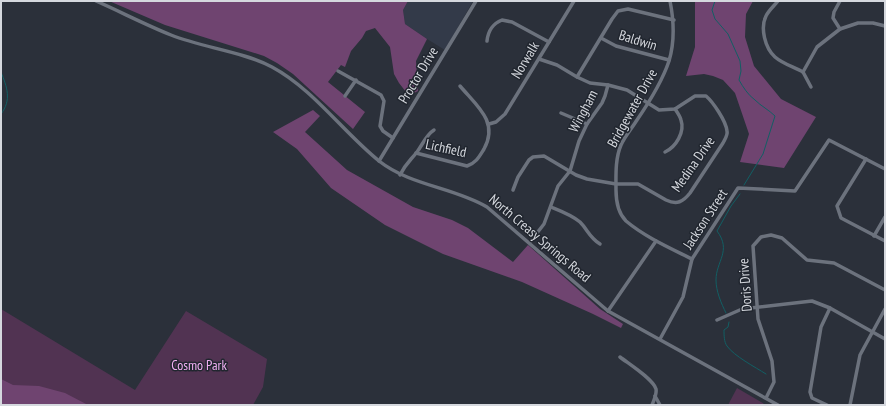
<svg xmlns="http://www.w3.org/2000/svg" width="886" height="406" font-family="'PT Sans Narrow',sans-serif">
<rect width="100%" height="100%" fill="#2b303a"/>
<path fill="#333a49" d="M408,1h65l-28,49 -18,-11 -22,-15 -2,-14z"/>
<g fill="#513352">
<path d="M1,309l134,81 51,-79 81,48 -4,28 -10,18h-252z"/>
<path d="M737,388l29,17h-38z"/>
</g>
<g fill="#6f4470">
<path d="M109,1h299l-5,9 2,14 22,15 -11,22 2,30 -4,2 -8,-1 -7,-9 -5,-9 -4,-27 -15,-19 -9,3 -4,7 -11,13 -6,16 -4,-2 -13,17 37,30 -12,17 -60,-55 -16,-11 -13,-7 -99,-31z"/>
<path d="M695,1h58l-7,13 -1,23 9,29 27,33 35,18 -32,51 -44,-6 9,-28 -14,-41 -12,-13 -10,-4 -9,-2 -18,2 9,-29z"/>
<path d="M313,110l7,6 -15,16 42,38 66,37 39,13 16,8 45,34 15,-17 72,64 23,15 -2,4 -28,-14 -71,-32 -79,-28 -58,-29 -54,-37 -34,-39 -24,-17z"/>
<path d="M1,379l12,6 26,1 26,7 23,12h-87z"/>
</g>
<g fill="none" stroke-linecap="round" stroke-linejoin="round">
<g stroke="#125f64" stroke-width="1">
<path d="M715,1l-3,9 3,9 13,15 12,27 1,10 -2,9c4,7 9,15 16,20 6,6 14,10 20,16l-12,38 -19,31"/>
<path d="M1,72c6,15 11,28 0,42"/>
<path d="M726,313c-5,-10 -10,-22 -10,-33 0,-19 16,-29 1,-49l14,-25 9,-12"/>
<path d="M729,322l-1,5 -4,3c0,5 0,12 3,16 7,10 28,21 39,28"/>
</g>
<g stroke="#6c727d" stroke-width="3.5">
<path d="M96,1c25,11 50,24 75,34 33,13 70,16 101,32 41,22 71,65 107,94 32,25 74,26 108,46l121,104 170,94"/>
<path d="M670,1c4,20 5,40 -1,60 -7,21 -19,40 -32,59 -5,8 -12,16 -16,25 -6,14 -5,31 -5,45 0,11 2,23 10,31 19,16 44,27 66,38"/>
<path d="M778,1c-4,5 -9,9 -12,15 -6,12 -1,32 9,41 8,7 19,10 28,15"/>
<path d="M840,29l-7,-11 1,-6 6,-11"/>
<path d="M601,38l15,8 53,14"/>
<path d="M487,41c1,-10 5,-17 15,-21l10,2 37,20"/>
<path d="M338,71l43,24 3,6 -4,25 3,5 10,7"/>
<path d="M803,72l14,-25 23,-18 18,-6h15l12,3"/>
<path d="M803,72l8,15"/>
<path d="M577,77l35,-58 6,-8 10,-2 46,11"/>
<path d="M345,96l11,-16"/>
<path d="M561,113l26,11"/>
<path d="M489,124l7,-2 9,-8 69,-113"/>
<path d="M665,152c11,-5 20,-20 16,-32 -1,-4 -4,-8 -6,-11"/>
<path d="M416,153l51,13c9,-3 12,-9 17,-17 15,-27 -7,-43 -24,-63"/>
<path d="M866,159l-29,47 4,12 44,23"/>
<path d="M379,161l97,-160"/>
<path d="M400,175c6,-12 10,-14 17,-23 6,-8 9,-17 17,-22"/>
<path d="M513,190l5,-13 11,-17 4,-3 11,-1 32,19 11,4 29,5h22l28,16c11,5 17,2 24,-7l33,-50c2,-4 5,-8 4,-12 -1,-10 -14,-29 -21,-35h-11l-20,13 -16,1 -32,-20 -19,-5 -18,-2 -13,-6 -20,-12 -18,-6"/>
<path d="M551,207c10,4 21,8 29,15 8,8 9,15 20,22"/>
<path d="M874,236l11,-19"/>
<path d="M530,242l14,-18 14,-38 12,-15 9,-30 8,-17 15,-21 3,-7 3,-11"/>
<path d="M608,311l48,-70"/>
<path d="M717,320l25,-11 70,-8 18,7 55,31"/>
<path d="M660,339l23,-42 9,-38 46,-71 57,3 34,-51 56,29"/>
<path d="M620,357c9,7 33,22 36,32 1,5 -2,11 -4,16"/>
<path d="M655,396l5,9"/>
<path d="M766,398l8,-16 -2,-21 -14,-42 -5,-73 8,-9 10,-2 11,3 25,22 27,3 51,27"/>
<path d="M827,405l-15,-7 -2,-6 11,-65 9,-19"/>
<path d="M850,405l10,-50 25,-46"/>
</g>
</g>
<g text-anchor="middle" dominant-baseline="central" stroke-width="3" stroke-linejoin="round" paint-order="stroke">
<g font-size="14" fill="#d5d8de" stroke="#21262f">
<text transform="translate(638 40) rotate(17)">Baldwin</text>
<text transform="translate(525 60) rotate(-59)">Norwalk</text>
<text transform="translate(418 75) rotate(-59)">Proctor Drive</text>
<text transform="translate(632 108) rotate(-61)">Bridgewater Drive</text>
<text transform="translate(583 111) rotate(-62)">Wingham</text>
<text transform="translate(446 148) rotate(12)">Lichfield</text>
<text transform="translate(693 164) rotate(-55)">Medina Drive</text>
<text transform="translate(705 219) rotate(-57)">Jackson Street</text>
<text transform="translate(540 238) rotate(40)">North Creasy Springs Road</text>
<text transform="translate(745 285) rotate(-94)">Doris Drive</text>
</g>
<g font-size="14" fill="#f2aff4" stroke="#21262f">
<text x="199" y="365">Cosmo Park</text>
</g>
</g>
<rect width="886" height="406" fill="none" stroke="#d5d8de" stroke-width="4"/>
</svg>
